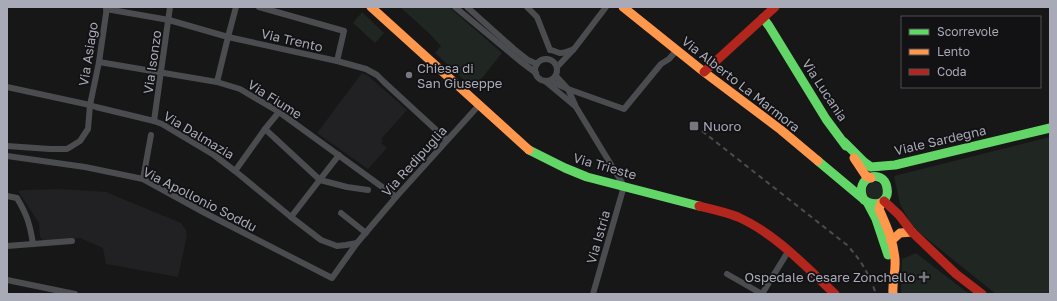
<svg xmlns="http://www.w3.org/2000/svg" width="1057" height="301" font-family="'Golos Text',sans-serif">
<rect width="100%" height="100%" fill="#171717"/>
<g fill="#212123">
<path d="M362,73l5,2 40,35 -26,29 2,2 -2,2 6,5 -19,21 -51,-36z"/>
<path d="M59,189l47,3 75,31 5,7 1,5 -9,42 -72,-13 -3,-16 -23,-10 -36,3 -4,-4 -1,-14 -21,-32 7,-1z"/>
</g>
<g fill="#202621">
<path d="M400,7h49l53,46 -28,35 -10,-8 -29,-27 6,-7 -12,-13z"/>
<path d="M362,12l22,21 -9,10 -22,-20z"/>
<path d="M1050,137v157h-54l-75,-60 -10,-10 -11,-20 -6,-28z"/>
<circle cx="875" cy="191" r="9"/>
<path d="M916,253l53,41h-68l1,-35z"/>
</g>
<g fill="none" stroke-linecap="round" stroke-linejoin="round">
<g stroke="#4b4c50" stroke-width="6">
<path d="M259,7l85,24 -7,30"/>
<path d="M455,7l65,54 16,12"/>
<path d="M467,7l47,42 14,11 9,4"/>
<path d="M527,7l10,10 13,33"/>
<path d="M106,9l63,11 59,17 109,24 29,8 11,6 7,7 63,58"/>
<path d="M550,50c3,0 6,2 10,3 5,0 10,-2 14,-4l32,-42"/>
<circle cx="546" cy="70" r="11"/>
<path d="M99,62l118,20 23,7 39,23 117,85"/>
<path d="M557,67l16,-17"/>
<path d="M556,76l12,13 8,18 48,79 -31,108"/>
<path d="M545,81l30,25"/>
<path d="M550,81l18,8 56,20 37,-45 8,-5 8,-9"/>
<path d="M217,82l11,-45 8,-30"/>
<path d="M7,87l83,18 6,2 58,14 8,3 52,31 21,16 56,46 30,23 16,6 9,-1 11,-2"/>
<path d="M154,121l16,-114"/>
<path d="M265,129l55,51 27,7 21,3"/>
<path d="M7,146l43,3h17l13,-8 8,-12 2,-24 9,-43 8,-55"/>
<path d="M7,156l78,11 58,12 62,34 127,65 25,-35 39,-46 84,-93"/>
<path d="M235,171l30,-42 14,-17"/>
<path d="M143,179l8,-44"/>
<path d="M7,196l10,2c10,17 13,26 16,46"/>
<path d="M341,213l25,20"/>
<path d="M291,217l48,-62"/>
<path d="M7,246l65,-5"/>
<path d="M727,274l35,20"/>
<path d="M7,280l68,14"/>
<path d="M762,294l27,-44"/>
</g>
<g stroke="#63d668" stroke-width="9">
<path d="M763,18l6,8 57,93 20,27"/>
<path d="M844,142l20,20 7,5 24,-2 155,-37"/>
<path d="M529,150l36,18 22,9 112,29"/>
<path d="M818,161l49,41c6,2 13,4 17,-2 3,-3 4,-7 3,-12 -3,-21 -35,-11 -23,12"/>
<path d="M867,202l9,17 12,36"/>
</g>
<g stroke="#ff974d" stroke-width="9">
<path d="M371,7l158,143"/>
<path d="M623,7l81,65 77,58 37,31"/>
<path d="M854,158l12,18 5,2"/>
<path d="M881,203l-2,6c7,16 15,33 16,51 1,11 -3,22 -2,34"/>
<path d="M891,241l9,-8 12,-1"/>
</g>
<g stroke="#b3261e" stroke-width="9">
<path d="M704,72l71,-65"/>
<path d="M884,201l15,14 13,17 44,42 26,20"/>
<path d="M699,206c13,3 27,6 39,11 38,17 67,49 97,77"/>
</g>
<path stroke="#4c4c50" stroke-width="2" stroke-dasharray="5 4" stroke-linecap="butt" d="M702,131l145,114c14,15 22,29 29,49"/>
</g>
<g fill="#76777f" stroke="#121113" stroke-width="1.5">
<circle cx="409" cy="75" r="4"/>
<rect x="689" y="121" width="10" height="10" rx="2"/>
<path d="M922 271h4v4h4v4h-4v4h-4v-4h-4v-4h4z"/>
</g>
<g text-anchor="middle" dominant-baseline="central" stroke-width="3.5" stroke-linejoin="round" paint-order="stroke">
<g font-size="13" fill="#a9aab7" stroke="#121113">
<text transform="translate(292 40) rotate(13)">Via Trento</text>
<text transform="translate(88 54) rotate(-81)">Via Asiago</text>
<text transform="translate(152 62) rotate(-82)">Via Isonzo</text>
<text transform="translate(741 84) rotate(38)">Via Alberto La Marmora</text>
<text transform="translate(825 90) rotate(57)">Via Lucania</text>
<text transform="translate(275 99) rotate(32)">Via Fiume</text>
<text transform="translate(199 135) rotate(31)">Via Dalmazia</text>
<text transform="translate(940 140) rotate(-13)">Viale Sardegna</text>
<text transform="translate(414 161) rotate(-48)">Via Redipuglia</text>
<text transform="translate(605 166) rotate(16)">Via Trieste</text>
<text transform="translate(200 199) rotate(27)">Via Apollonio Soddu</text>
<text transform="translate(598 237) rotate(-74)">Via Istria</text>
</g>
<g font-size="13" fill="#a9aab7" stroke="#121113" text-anchor="start">
<text x="417" y="68">Chiesa di<tspan x="417" dy="15">San Giuseppe</tspan></text>
<text x="703" y="126">Nuoro</text>
<text x="915" y="277" text-anchor="end">Ospedale Cesare Zonchello</text>
</g>
</g>
<rect width="1057" height="301" fill="none" stroke="#a9aab7" stroke-width="16"/>
<rect x="901" y="16" width="140" height="72" fill="#121113" stroke="#4e4e55"/>
<rect x="909" y="29" width="20" height="6" fill="#63d668" stroke="#4e4e55"/>
<text x="937" y="36" font-size="12" fill="#a9aab7">Scorrevole</text>
<rect x="909" y="49" width="20" height="6" fill="#ff974d" stroke="#4e4e55"/>
<text x="937" y="56" font-size="12" fill="#a9aab7">Lento</text>
<rect x="909" y="69" width="20" height="6" fill="#b3261e" stroke="#4e4e55"/>
<text x="937" y="76" font-size="12" fill="#a9aab7">Coda</text>
</svg>
